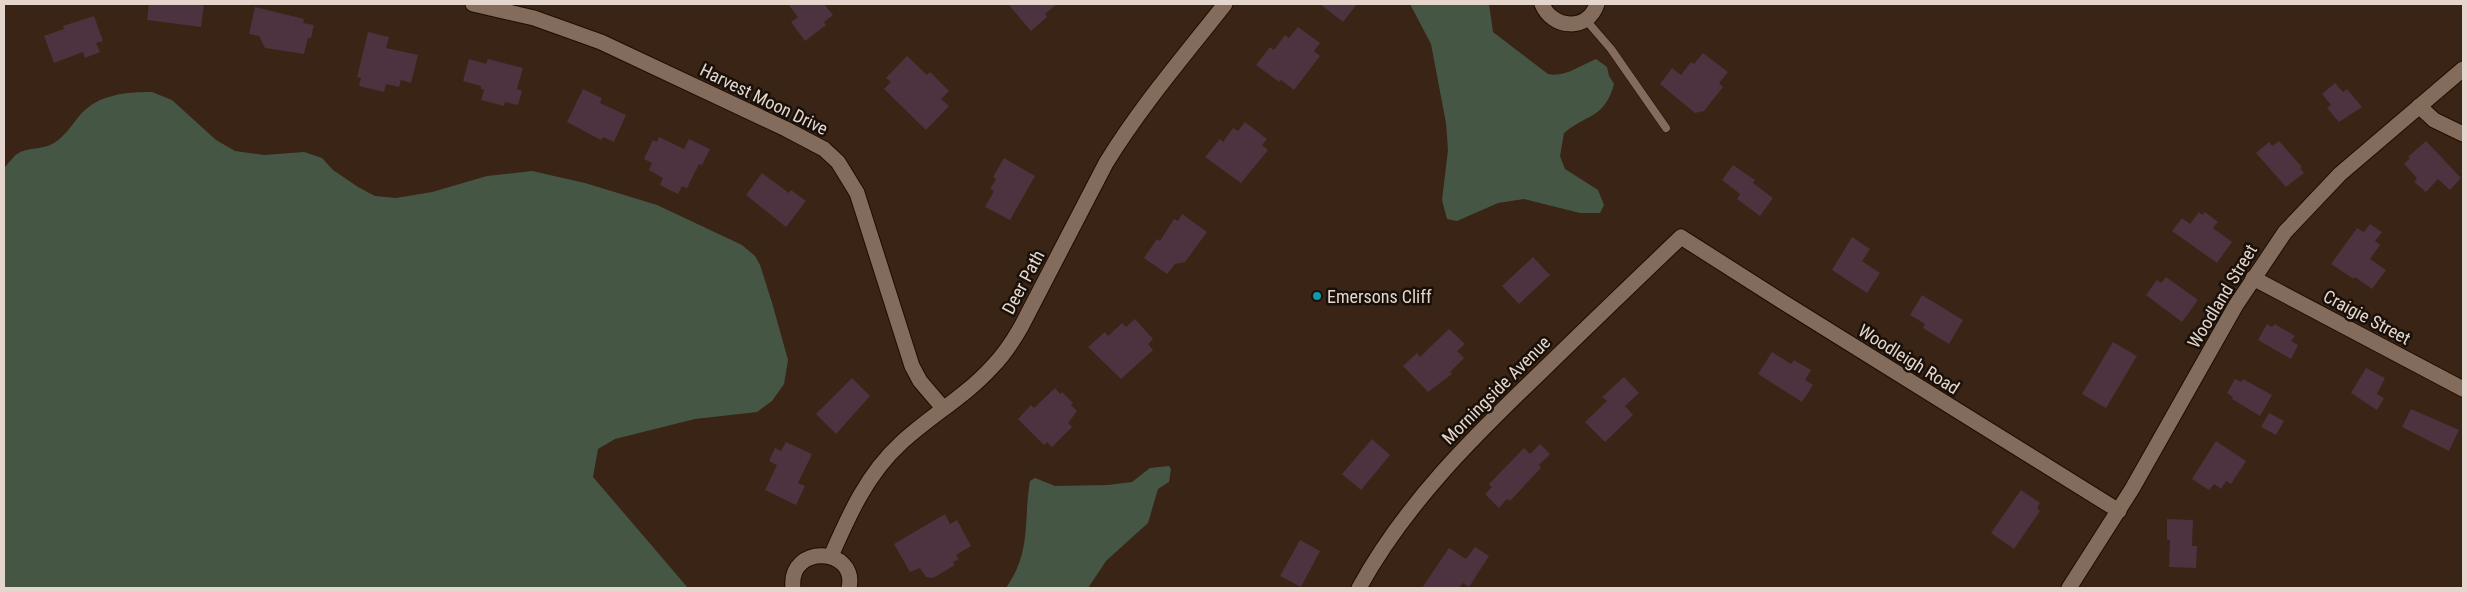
<svg xmlns="http://www.w3.org/2000/svg" width="2467" height="592" font-family="'Roboto Condensed',sans-serif">
<rect width="100%" height="100%" fill="#392416"/>
<g fill="#465645">
<path d="M1410,4h79l4,28 55,42c16,4 33,-9 48,-15l11,8 2,9 5,8c-9,34 -27,30 -50,49l-4,23 5,13 33,21 6,15 -4,8h-20l-56,-14 -26,4 -41,18 -10,-2 -5,-19 6,-50 -2,-27 -15,-79z"/>
<path d="M152,92l20,8 44,40 19,11 29,4 40,-3 18,6 11,12 25,17 17,9 21,2 36,-6 55,-16 45,-5 53,12 72,22 85,40 13,11 5,9 13,41 15,54 -4,24 -12,17 -15,11 -62,7 -80,20 -17,10 -5,28 95,111h-684v-420c4,-4 8,-10 13,-14 10,-7 26,-4 37,-11 11,-7 18,-18 26,-28 19,-21 46,-23 72,-23z"/>
<path d="M1169,466l2,3 -2,13 -11,7 -10,34 -42,38 -18,27h-82c26,-38 17,-64 24,-107l5,-3 20,8 53,-1 24,-3 18,-14z"/>
</g>
<g fill="#4c333f">
<path d="M149,4h55l-3,23 -54,-7z"/>
<path d="M788,4h36l9,11 -9,7 2,3 -21,16 -14,-19 7,-5z"/>
<path d="M1008,4h49l-12,10 2,3 -16,14z"/>
<path d="M1320,4h37l-14,18z"/>
<path d="M255,7l49,12 -1,4 11,2 -3,13h-3l-4,16 -39,-6 -6,-12 -10,-2z"/>
<path d="M94,16l9,25 -7,2 4,9 -15,6 -2,-6 -29,11 -10,-27 20,-7 -1,-3z"/>
<path d="M1298,27l22,16 -6,8 6,5 -26,34 -13,-10 -2,2 -23,-17 14,-18 4,3 11,-15 4,3z"/>
<path d="M368,32l21,5 -3,11 32,7 -7,28 -10,-3 -2,7 -13,-3 -2,8 -25,-6 2,-8 -4,-1z"/>
<path d="M1703,53l25,19 -9,11 4,4 -19,24 -9,2 -35,-29 12,-16 9,7 10,-13 3,2z"/>
<path d="M907,56l20,19 3,-3 19,19 -8,8 8,7 -23,24 -42,-41 7,-7 -5,-4z"/>
<path d="M469,59l17,5 2,-5 35,9 -6,21 5,2 -4,14 -13,-3 -1,4 -23,-6 3,-10 -3,-1v-3l-18,-5z"/>
<path d="M2335,83l8,9 4,-3 15,18 -23,15 -12,-14 4,-3 -9,-11z"/>
<path d="M583,89l19,9 -2,5 26,12 -12,27 -11,-5 -2,3 -34,-18z"/>
<path d="M1245,122l22,17 -5,6 6,5 -27,33 -36,-26 15,-18 3,3 10,-14 5,3z"/>
<path d="M659,137l25,12 5,-10 21,10 -8,16 -3,-1 -12,24 -5,-2 -4,8 -18,-9 3,-7 -14,-8 3,-7 -8,-4 9,-19 4,2z"/>
<path d="M2279,141l23,26 -2,1 4,5 -18,14 -30,-34 13,-11 3,4z"/>
<path d="M2426,141l35,37 -11,12 -12,-11 -12,13 -12,-10 3,-4 -13,-14 6,-6 -2,-1z"/>
<path d="M1004,158l31,18 -25,44 -25,-13 9,-16 -4,-2 6,-10 -3,-2z"/>
<path d="M1733,165l22,15 -2,3 20,15 -13,18 -23,-17 3,-5 -18,-14z"/>
<path d="M762,173l27,20 2,-3 15,11 -20,26 -40,-32z"/>
<path d="M2199,212l3,3 3,-3 13,10 -5,6 19,14 -15,21 -45,-32 10,-13 8,6z"/>
<path d="M1182,214l25,18 -22,30 -10,2 -8,10 -23,-16 13,-19 3,2 14,-22 4,2z"/>
<path d="M2370,224l12,8 -7,9 5,4 -10,14 16,11 -14,19 -17,-12 -1,2 -23,-15 26,-36 7,4z"/>
<path d="M1852,237l18,12 -8,12 18,12 -13,20 -35,-23z"/>
<path d="M1533,257l17,18 -31,29 -17,-18z"/>
<path d="M2166,277l32,23 -16,22 -36,-27 11,-15 4,3z"/>
<path d="M1922,295l41,25 -14,24 -26,-16 2,-4 -15,-9z"/>
<path d="M1135,319l18,20 -5,5 5,6 -32,29 -33,-32 17,-15 3,4 14,-13 4,4z"/>
<path d="M2267,324l5,3 3,-3 20,12 -4,5 7,4 -7,14 -33,-19z"/>
<path d="M1449,329l16,15 -8,7 7,7 -14,14 2,2 -24,18 -25,-26 14,-13 3,4z"/>
<path d="M2113,342l24,14 -31,52 -24,-14z"/>
<path d="M1772,352l19,12 3,-4 17,10 -6,10 8,5 -11,17 -44,-28z"/>
<path d="M2366,368l19,10 -8,16 7,4 -7,12 -26,-17z"/>
<path d="M1624,377l15,16 -14,13 8,9 -28,27 -20,-20 22,-21 -5,-4z"/>
<path d="M852,378l18,18 -34,38 -20,-20z"/>
<path d="M2235,379l6,3 2,-3 29,16 -12,21 -28,-17 1,-2 -6,-4z"/>
<path d="M1055,388l5,6 2,-2 11,11 -2,2 6,6 -9,12 4,4 -20,20 -5,-5 -3,3 -26,-26 13,-14 3,3z"/>
<path d="M2411,409l48,21 -10,21 -47,-24z"/>
<path d="M2269,413l15,8 -8,14 -15,-8z"/>
<path d="M1372,439l18,16 -29,35 -19,-16z"/>
<path d="M2216,441l30,20 -15,23 -5,-3 -5,8 -7,-5 -5,6 -17,-11z"/>
<path d="M786,442l26,12 -14,29 7,3 -9,19 -31,-15 12,-25 -8,-4 6,-13 6,3z"/>
<path d="M1540,444l10,10 -11,11 2,3 -31,33 -3,-2 -8,9 -14,-14 7,-7 -3,-3 35,-36 6,6z"/>
<path d="M2021,490l19,13 -3,5 3,3 -26,38 -23,-16z"/>
<path d="M945,514l5,10 7,-4 14,26 -15,9 3,4 -6,3 2,3 -22,13 -7,-1 -6,-9 -10,4 -16,-28z"/>
<path d="M2167,519l26,1 -1,26h5l-1,22 -27,-1 1,-27h-3z"/>
<path d="M1300,540l20,11 -19,36 -21,-11z"/>
<path d="M1475,547l14,9 -20,31 -6,-4 -4,5h-37l27,-40 17,11z"/>
</g>
<g fill="none" stroke-linecap="round" stroke-linejoin="round">
<g stroke="#1f0d02" stroke-width="9">
<path id="lane" d="M1586,20l25,29 55,79"/>
</g>
<g stroke="#1f0d02" stroke-width="17">
<g id="street">
<path d="M473,4l61,14 67,24 185,87 38,20 14,13 19,31 55,173 8,15 23,27"/>
<path d="M1542,4c10,25 46,28 55,0"/>
<path d="M2419,106l15,14 29,14"/>
<path d="M2253,278l210,111"/>
<path d="M831,556c18,-41 36,-82 70,-113 29,-27 65,-47 91,-76 12,-12 21,-26 29,-40l85,-164c35,-57 78,-107 119,-159"/>
<path d="M793,588c-5,-45 65,-41 56,0"/>
<path d="M1359,588c46,-84 114,-151 183,-217 46,-45 93,-90 139,-134l102,65 336,209"/>
</g>
</g>
<g stroke="#1f0d02" stroke-width="17">
<path id="secondary" d="M2069,588l63,-99 104,-184 49,-73 55,-58 123,-105"/>
</g>
<use href="#lane" stroke="#846c5c" stroke-width="8"/>
<use href="#street" stroke="#846c5c" stroke-width="15"/>
<use href="#secondary" stroke="#846c5c" stroke-width="15"/>
</g>
<circle fill="#0f9aa8" stroke="#19100a" stroke-width="2" cx="1317" cy="296" r="5"/>
<g text-anchor="middle" dominant-baseline="central" stroke-width="5" stroke-linejoin="round" paint-order="stroke">
<g font-size="18" fill="#e4d6cd" stroke="#19100a">
<text transform="translate(764 99) rotate(26)">Harvest Moon Drive</text>
<text transform="translate(1023 282) rotate(-62)">Deer Path</text>
<text transform="translate(2222 296) rotate(-59)">Woodland Street</text>
<text transform="translate(2367 317) rotate(28)">Craigie Street</text>
<text transform="translate(1909 359) rotate(32)">Woodleigh Road</text>
<text transform="translate(1496 390) rotate(-45)">Morningside Avenue</text>
</g>
<g font-size="18" fill="#e4d6cd" stroke="#19100a" text-anchor="start">
<text x="1327" y="296">Emersons Cliff</text>
</g>
</g>
<rect width="2467" height="592" fill="none" stroke="#e4d6cd" stroke-width="10"/>
</svg>
